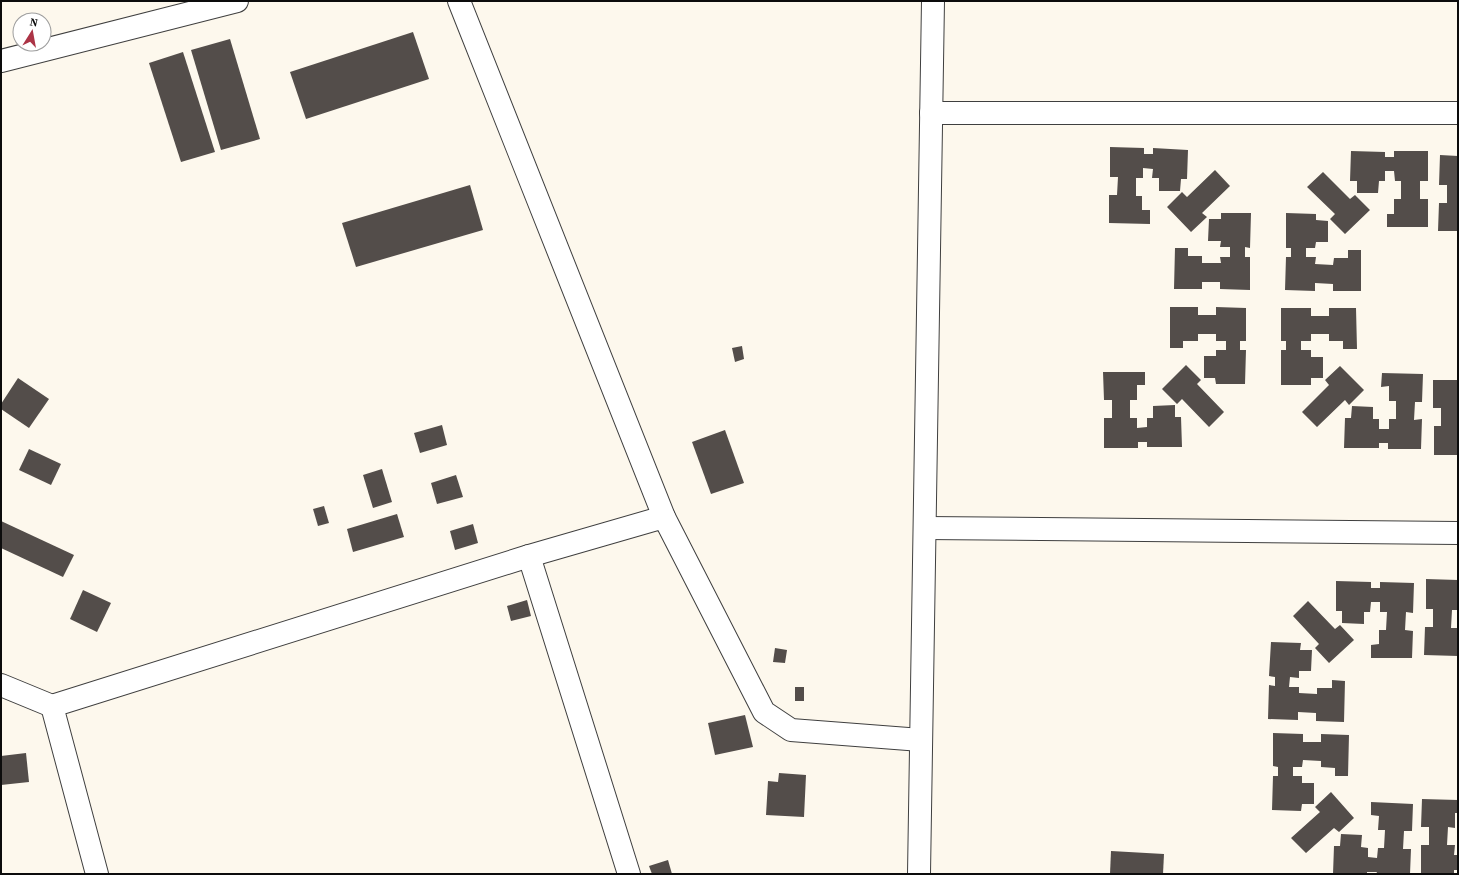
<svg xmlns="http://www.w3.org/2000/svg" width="1459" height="875" font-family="'Source Serif 4',serif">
<rect width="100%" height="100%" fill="#fdf8ed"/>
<g fill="#534d4a">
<path d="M413,32l16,47 -123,40 -16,-47z"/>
<path d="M230,39l30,100 -39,11 -30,-100z"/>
<path d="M183,52l32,100 -34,10 -32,-99z"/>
<path d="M1110,147l34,1v6h9v-6l35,2 -1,29h-6l-1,12h-21v-13h-7l1,-9 -10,-1v10h-7v18h6v14h8v14l-41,-1v-28h8l1,-18h-8z"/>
<path d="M1351,151l34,1v5h9v-6h34v30h-8v18h8v28h-41v-13h7v-15h7v-18h-6l-1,-10h-9v10h-6l-1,12h-21v-12h-7z"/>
<path d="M1440,155l18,1v75h-20l1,-28h8v-18h-8z"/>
<path d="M1215,170l15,16 -28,27 5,4 -16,15 -24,-25 15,-15 5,5z"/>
<path d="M1323,172l27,27 5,-4 15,15 -25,24 -15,-15 5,-5 -28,-27z"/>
<path d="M470,185l13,45 -127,37 -14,-44z"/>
<path d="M1221,213h30l-1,35 -5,-1v10h5v33l-30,-1v-7h-18v7h-28l1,-41h13v8h14v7h19l-1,-6h10v-10h-10l1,-6h-13l1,-22h12z"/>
<path d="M1286,213l30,1v6l12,1v21h-12l-1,6h-9v9h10l-1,7 18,1 1,-7h14v-8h13v41h-28v-7l-18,-1v8l-30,-1 1,-33h5v-9h-5z"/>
<path d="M1170,307h28v8h18v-8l30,1v33h-6v9h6l-1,34h-29l-1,-6h-11v-22h12v-6h10v-9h-10v-7h-18v7h-15v7h-13z"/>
<path d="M1281,308h30v8h18v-8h27l1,41h-14v-8h-14v-7h-18v7h-10v9h10v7h12v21h-12v7h-30v-35h5v-9h-5z"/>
<path d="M742,346l2,13 -9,3 -3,-14z"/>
<path d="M1186,365l15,15 -4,4 27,28 -15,15 -27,-28 -5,5 -15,-15z"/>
<path d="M1340,366l24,24 -15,15 -4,-5 -28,27 -15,-15 27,-27 -4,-5z"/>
<path d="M1103,372h42v13h-8v15h-7v18h7v10l10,-1v-9h6v-12l22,-1v12h6l1,30h-35v-5h-9v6h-34v-30h8v-18h-8z"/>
<path d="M1382,373l41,1 -1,28h-7l-1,18 8,-1 -1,30h-33v-6h-9v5h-35l1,-30h6l1,-12 21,1v12h6v10h10v-10h7v-18h-7v-15l-8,1z"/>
<path d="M18,378l31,21 -20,29 -28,-19v-5z"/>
<path d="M1433,380h25v75h-24v-29h7v-18h-8z"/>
<path d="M442,425l5,20 -27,8 -6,-20z"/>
<path d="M725,430l19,53 -33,11 -19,-52z"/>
<path d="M29,449l32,15 -10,21 -32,-15z"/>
<path d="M382,469l10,33 -19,6 -10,-33z"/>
<path d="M456,475l7,22 -26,7 -6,-21z"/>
<path d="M324,506l5,17 -11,3 -5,-17z"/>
<path d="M397,514l7,23 -51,15 -6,-23z"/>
<path d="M1,521l73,34 -11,22 -62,-29z"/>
<path d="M473,524l5,19 -23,7 -5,-19z"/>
<path d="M1426,579l32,1v30h-6l-1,18h7v28l-34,-1 1,-28h8v-18h-7z"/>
<path d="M1336,581l35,1v6h9v-6l34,1 -1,30 -7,-1 -1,18 8,1 -1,27h-41v-13l8,-1v-14h7l1,-18h-7v-10h-9l-1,10h-6v12l-22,-1v-12h-6z"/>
<path d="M83,590l28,13 -14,29 -27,-13z"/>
<path d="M527,600l4,16 -20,5 -4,-15z"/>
<path d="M1308,601l27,28 5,-4 14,15 -25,23 -14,-15 4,-4 -26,-28z"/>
<path d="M1271,642l30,1 -1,7h12l-1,21h-12v7l-9,-1 -1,10h10v6l18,1v-6h15v-8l13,1 -1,41 -28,-1v-8l-18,-1v8l-30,-1 1,-34 6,1v-9l-6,-1z"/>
<path d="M775,648l12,2 -2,13 -12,-1z"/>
<rect x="795" y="687" width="9" height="14"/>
<path d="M745,715l8,32 -38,8 -7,-32z"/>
<path d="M1273,733l30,1v8h18v-8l28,1 -1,41h-13v-8l-14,-1v-6l-18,-1 -1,7h-9v9h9v7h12v21h-12l-1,7 -29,-1 1,-34h5v-9l-5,-1z"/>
<path d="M26,753l3,29 -28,3v-29z"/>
<path d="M779,773l27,2 -2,42 -38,-2 2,-34 10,1z"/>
<path d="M1331,792l23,26 -15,14 -5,-4 -28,25 -15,-15 29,-26 -5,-5z"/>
<path d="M1422,799l36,1v13h-3v15l-7,-1 -1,18h8l-1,10h4v15h-4v4h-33v-29h8v-18h-8z"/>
<path d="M1371,802l42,2 -1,27h-8l-1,18h8l-1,25h-34l1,-2h-10v2h-34l1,-28h6l1,-12 21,1 -1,12 7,1v9l9,1 1,-10h6l1,-18h-7l1,-14 -8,-1z"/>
<path d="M1111,851l53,3 -1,20h-53z"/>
<path d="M668,860l4,14h-20l-3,-8z"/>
</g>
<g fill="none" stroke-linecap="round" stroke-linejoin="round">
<g stroke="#3f3f3f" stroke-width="24">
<g id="minor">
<path d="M459,1l205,516"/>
<path d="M1,61l236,-60"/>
<path d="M931,113h527"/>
<path d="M925,528l533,5"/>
<path d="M529,556l100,318"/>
<path d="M1,685l51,21"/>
<path d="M97,874l-45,-168 477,-150 135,-39 100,195 27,18 130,10"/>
<path d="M919,874l14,-873"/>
</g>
</g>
<use href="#minor" stroke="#fff" stroke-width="22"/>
</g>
<rect width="1459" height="875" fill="none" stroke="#0c0c0c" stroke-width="4"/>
<g transform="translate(32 32) rotate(11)"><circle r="19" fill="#ffffff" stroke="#9e9e9e"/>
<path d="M0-3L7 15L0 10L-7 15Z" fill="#ac3446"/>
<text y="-6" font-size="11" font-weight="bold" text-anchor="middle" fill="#0c0c0c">N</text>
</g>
</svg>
